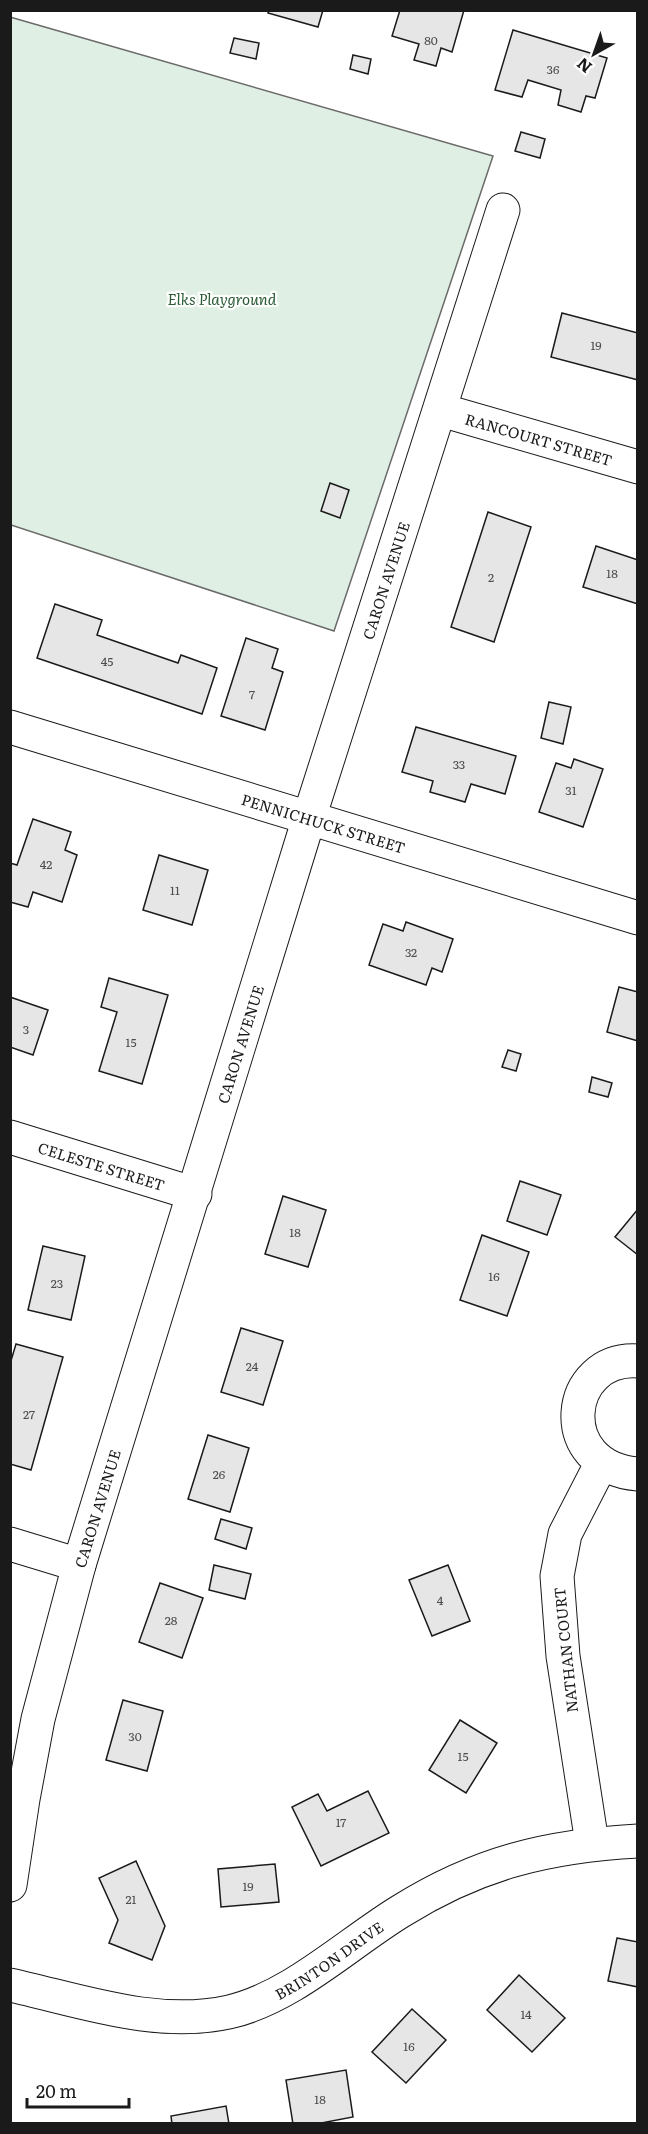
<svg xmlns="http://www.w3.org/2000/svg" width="648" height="2134" font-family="Literata,serif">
<rect width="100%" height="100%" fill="#fff"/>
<path fill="#e0efe3" stroke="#6a6a6a" stroke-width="1.5" d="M10,17l483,139 -159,475 -323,-106z"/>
<g fill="#e6e6e6" stroke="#1a1a1a" stroke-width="1.5">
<path d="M269,10h54l-5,17 -50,-14z"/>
<path d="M400,10h64l-12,42 -11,-4 -5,18 -22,-6 5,-16 -27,-8z"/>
<path d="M513,30l94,28 -12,40 -9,-2 -5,16 -23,-7 3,-15 -33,-10 -6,17 -27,-7z"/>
<path d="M234,38l25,5 -3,16 -26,-6z"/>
<path d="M353,55l18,4 -3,15 -18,-5z"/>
<path d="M521,132l24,7 -5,19 -25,-7z"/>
<path d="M562,313l76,20v47l-87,-23z"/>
<path d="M330,483l19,7 -9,28 -19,-7z"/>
<path d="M488,512l43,15 -37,115 -43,-15z"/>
<path d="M596,546l42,14v44l-55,-17z"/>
<path d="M55,604l47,16 -5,15 81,28 3,-8 36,13 -15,46 -165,-56z"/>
<path d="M246,638l32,11 -6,19 11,4 -18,58 -44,-14z"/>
<path d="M549,702l22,5 -8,37 -22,-6z"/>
<path d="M416,727l100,29 -11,38 -34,-10 -6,18 -35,-10 3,-11 -31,-9z"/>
<path d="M574,759l29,10 -20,58 -44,-15 17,-49 15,5z"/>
<path d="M33,819l38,13 -6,18 12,5 -15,47 -29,-10 -5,15 -18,-5v-39l7,2z"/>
<path d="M159,855l49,15 -16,55 -49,-15z"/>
<path d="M406,922l47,17 -11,33 -10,-4 -6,17 -57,-20 14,-41 20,7z"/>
<path d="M109,978l59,17 -26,89 -43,-13 18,-59 -16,-5z"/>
<path d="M619,987l19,5v49l-31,-9z"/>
<path d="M10,997l38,13 -15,45 -23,-8z"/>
<path d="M508,1050l13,4 -5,17 -14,-4z"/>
<path d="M592,1077l20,6 -4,14 -19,-5z"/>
<path d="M520,1181l41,14 -14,40 -40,-14z"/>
<path d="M283,1196l43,14 -18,57 -43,-13z"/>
<path d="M638,1209v46l-23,-18z"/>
<path d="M482,1235l47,17 -22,64 -47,-16z"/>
<path d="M43,1246l42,10 -14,64 -43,-10z"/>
<path d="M241,1328l42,13 -20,64 -42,-13z"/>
<path d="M16,1344l47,13 -32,113 -21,-6v-100z"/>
<path d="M208,1435l41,13 -19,64 -42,-13z"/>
<path d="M221,1519l31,9 -6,21 -31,-10z"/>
<path d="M214,1565l37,9 -6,25 -36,-9z"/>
<path d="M448,1565l22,56 -38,15 -23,-56z"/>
<path d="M160,1583l43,15 -21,60 -43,-16z"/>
<path d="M123,1700l40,11 -16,60 -41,-11z"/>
<path d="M460,1720l37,23 -31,50 -37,-23z"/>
<path d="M368,1791l21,42 -68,33 -29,-59 26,-13 9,17z"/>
<path d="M136,1861l29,65 -13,34 -43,-17 9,-23 -19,-42z"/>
<path d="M275,1864l4,38 -58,5 -3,-38z"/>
<path d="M617,1938l21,4v45l-30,-6z"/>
<path d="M519,1975l46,43 -33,34 -45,-42z"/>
<path d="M412,2009l34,31 -40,43 -34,-31z"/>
<path d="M346,2070l7,47 -37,7h-23l-7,-44z"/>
<path d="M226,2106l3,18h-57l-1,-8z"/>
</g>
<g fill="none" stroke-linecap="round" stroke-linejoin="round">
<g stroke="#1a1a1a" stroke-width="35">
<g id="minor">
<path id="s1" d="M441,410l197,57"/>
<path id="s2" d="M10,727l628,191"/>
<path id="s3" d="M10,1137l185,57"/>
<path d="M638,1361c-74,-5 -86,106 0,113"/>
<path d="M10,1544l69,21"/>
<path d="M592,1843l-29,-187 -6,-80 8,-42 36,-70"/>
<path id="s4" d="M10,1885l13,-86 15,-80 41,-154 230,-747 194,-608"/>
<path id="s5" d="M10,1985c72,16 146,43 219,27 62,-14 118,-68 172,-101 77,-48 146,-65 237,-70"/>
</g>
</g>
<use href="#minor" stroke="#fff" stroke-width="33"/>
</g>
<g text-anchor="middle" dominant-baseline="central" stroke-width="4.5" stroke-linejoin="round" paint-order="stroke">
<g font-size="12" fill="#4d4d4d">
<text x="431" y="40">80</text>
<text x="553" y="69">36</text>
<text x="596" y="345">19</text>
<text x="612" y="573">18</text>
<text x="491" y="577">2</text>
<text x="107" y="661">45</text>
<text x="252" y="694">7</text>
<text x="459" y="764">33</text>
<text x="571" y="790">31</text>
<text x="46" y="864">42</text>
<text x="175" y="890">11</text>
<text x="411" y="952">32</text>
<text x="26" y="1029">3</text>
<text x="131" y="1042">15</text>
<text x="295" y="1232">18</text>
<text x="494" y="1276">16</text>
<text x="57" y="1283">23</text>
<text x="252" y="1366">24</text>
<text x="29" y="1414">27</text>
<text x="219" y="1474">26</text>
<text x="440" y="1600">4</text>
<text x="171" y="1620">28</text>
<text x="135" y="1736">30</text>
<text x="463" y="1756">15</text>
<text x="341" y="1822">17</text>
<text x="248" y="1886">19</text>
<text x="131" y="1899">21</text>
<text x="526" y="2014">14</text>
<text x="409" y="2046">16</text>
<text x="320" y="2099">18</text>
</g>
<g font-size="15" font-style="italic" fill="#2b5a34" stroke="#fff">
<text x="222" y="298">Elks Playground</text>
</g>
<g font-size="15" fill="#1a1a1a" stroke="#fff">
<text stroke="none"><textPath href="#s1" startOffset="102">RANCOURT STREET</textPath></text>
<text stroke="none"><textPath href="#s4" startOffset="1359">CARON AVENUE</textPath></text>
<text stroke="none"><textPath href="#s2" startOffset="328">PENNICHUCK STREET</textPath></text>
<text stroke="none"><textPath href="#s4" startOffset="873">CARON AVENUE</textPath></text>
<text stroke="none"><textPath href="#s3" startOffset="96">CELESTE STREET</textPath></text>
<text stroke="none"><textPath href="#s4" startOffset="387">CARON AVENUE</textPath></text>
<text transform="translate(565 1650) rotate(-96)">NATHAN COURT</text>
<text stroke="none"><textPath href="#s5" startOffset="336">BRINTON DRIVE</textPath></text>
</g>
</g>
<rect width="648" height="2134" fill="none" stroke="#1a1a1a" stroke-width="24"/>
<g transform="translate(594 54) rotate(220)" stroke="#ffffff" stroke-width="4.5" paint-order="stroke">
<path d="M0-4.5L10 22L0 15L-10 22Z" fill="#1a1a1a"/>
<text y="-9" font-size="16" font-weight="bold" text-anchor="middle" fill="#1a1a1a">N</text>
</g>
<path d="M27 2098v9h102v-9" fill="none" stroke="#1a1a1a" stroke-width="3"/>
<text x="36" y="2098" font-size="18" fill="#1a1a1a" stroke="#ffffff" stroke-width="4.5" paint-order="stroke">20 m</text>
</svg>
